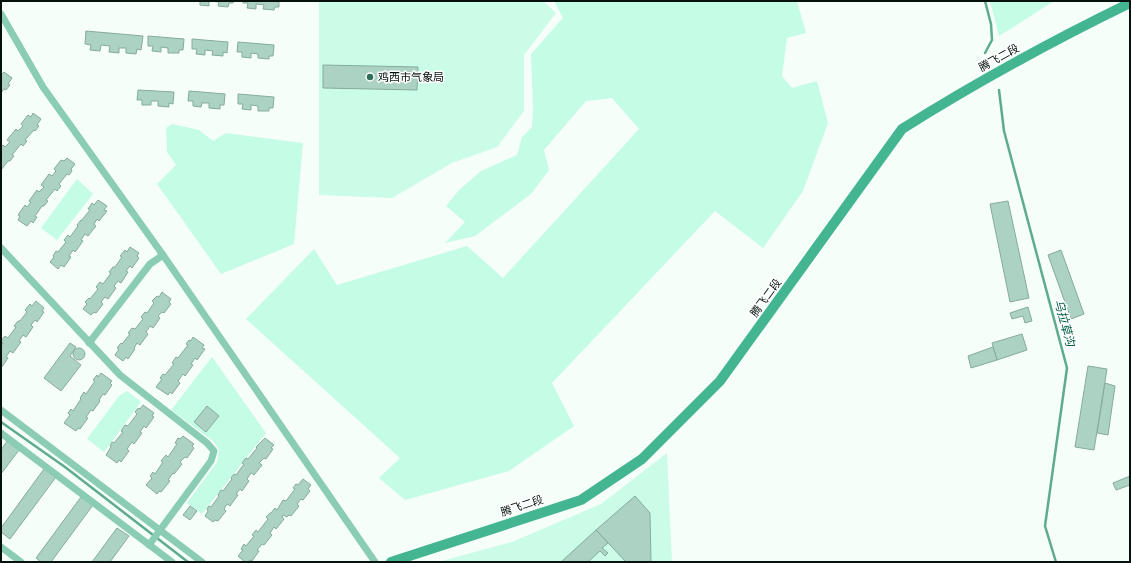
<svg xmlns="http://www.w3.org/2000/svg" width="1131" height="563" font-family="'Source Sans 3','Noto Sans SC',sans-serif">
<rect width="100%" height="100%" fill="#f6fefa"/>
<g fill="#cbfce8">
<path d="M319,1h224l13,12 -32,42v56l-27,36 -45,16 -60,35 -73,-3z"/>
<path d="M667,453l5,109h-234l74,-20 89,-38z"/>
</g>
<g fill="#c4fce5">
<path d="M554,1h243l9,32 -19,5 -5,38 10,12 25,-7 11,42 -25,68 -40,57 -48,-37 -163,172 22,43 -65,45 -104,29 -26,-22 21,-20 -154,-139 68,-70 23,36 130,-39 36,32 136,-149 -27,-31 -26,3 -42,49 5,20 -18,24 -56,42 -30,7 20,-21 -19,-16 13,-16 22,-19 36,-16 5,-18 10,-10 1,-19 -2,-54 32,-36z"/>
<path d="M990,1h64l-55,35z"/>
<path d="M172,124l27,6 14,11 13,-8 77,10 -9,101 -73,30 -64,-90 19,-19 -9,-13 -1,-24z"/>
<path d="M77,179l16,15 -36,46 -16,-12z"/>
<path d="M212,357l54,76 -64,81 -15,-11 30,-41 2,-12 -6,-9 -42,-31z"/>
<path d="M127,391l14,11 -37,50 -17,-13 32,-43z"/>
</g>
<g fill="none" stroke-linecap="round" stroke-linejoin="round">
<g stroke="#5eab90" stroke-width="2.5">
<path d="M985,1l6,23 1,16 -7,13"/>
<path d="M999,90l5,41 63,237 -22,158 11,36"/>
<path d="M1,422l64,45 123,95"/>
</g>
</g>
<g fill="#acd2c3" stroke="#85ab9c">
<path d="M200,1h34l-1,2h-4l-1,4 -10,-1 1,-4 -10,-1v5l-9,-1z"/>
<path d="M243,1h36v6h-4l-1,3 -11,-1 1,-4 -8,-1v5l-9,-1 1,-5h-5z"/>
<path d="M86,31l57,5 -2,14 -4,-1 -1,5 -10,-1v-5h-7v5l-10,-1 1,-6 -9,-1 -1,6 -10,-1 1,-5 -6,-1z"/>
<path d="M148,36l36,3 -1,11h-4v3h-11v-5l-7,-1v5l-9,-1 1,-5h-5z"/>
<path d="M192,39l36,3 -1,11 -4,-1v4l-11,-1 1,-4 -8,-1v5l-9,-1 1,-5h-5z"/>
<path d="M238,42l36,3 -1,11h-4v3l-11,-1v-4l-7,-1v5l-9,-1v-5h-5z"/>
<path d="M323,65l95,2 -1,23 -94,-2z"/>
<path d="M4,72l8,6 -4,6 2,1 -4,5 -2,-1 -3,4v-18z"/>
<path d="M138,90l36,2 -1,12 -4,-1v4l-11,-1v-5h-7v4h-9v-5h-5z"/>
<path d="M189,91l36,3 -1,11h-4v4l-11,-1v-5h-7l-1,4 -8,-1v-5h-5z"/>
<path d="M238,94l36,3 -1,11h-4v3h-11v-5l-7,-1v5l-9,-1 1,-5h-5z"/>
<path d="M33,113l8,6 -4,6 2,1 -4,5 -1,-1 -9,10 2,1 -4,5 -2,-2 -9,11 2,1 -4,5h-2l-7,9v-23l2,-2 2,2 5,-5 -3,-2 9,-11 2,2 5,-5 -2,-2 7,-9 3,2z"/>
<path d="M67,158l8,6 -4,5 1,2 -3,4 -2,-1 -8,10 2,2 -4,5 -2,-2 -9,11 2,1 -4,5h-2l-7,10 2,1 -4,6 -2,-2 -4,5 -9,-6 2,-4 -2,-1 7,-10 2,2 4,-5 -2,-1 8,-11 2,2 5,-5 -3,-2 8,-11 3,2 4,-5 -2,-2 7,-9 3,1z"/>
<path d="M98,200l9,6 -3,4 3,1 -8,10 -2,-2 -3,5 2,2 -8,10 -3,-2 -4,6 2,1 -8,11 -2,-2 -4,6 2,1 -7,10 -3,-2 -3,4 -8,-7 4,-5 -1,-1 3,-5 2,1 8,-10 -2,-2 4,-5 2,2 8,-11 -1,-1 4,-5h1l8,-10 -2,-1 4,-6 2,2z"/>
<path d="M1008,201l21,97 -19,4 -20,-98z"/>
<path d="M130,247l9,6 -2,3 2,2 -7,10 -2,-2 -4,5 2,1 -7,11 -3,-2 -4,5 2,2 -8,11 -3,-2 -4,5 2,2 -7,9 -2,-1 -3,3 -8,-6 4,-5 -2,-2 4,-4 1,1 8,-10 -2,-2 4,-5 3,2 8,-11 -2,-1 4,-5h2l7,-10 -2,-1 5,-6 2,2z"/>
<path d="M1061,250l23,64 -13,5 -23,-64z"/>
<path d="M162,292l9,7 -2,3 2,2 -7,9 -2,-1 -4,4 2,2 -7,10 -3,-2 -4,6 2,2 -8,11 -3,-2 -3,5 1,1 -7,10 -2,-2 -3,4 -8,-6 4,-6 -2,-1 4,-5 1,1 8,-10 -2,-1 4,-5 3,1 8,-10 -2,-2 4,-5 2,1 7,-10 -2,-2 5,-5 2,1z"/>
<path d="M36,301l8,7 -2,3 2,1 -7,10 -2,-2 -4,5 2,2 -7,10 -3,-2 -4,6 2,1 -8,11 -3,-2 -4,6 2,1 -7,10v-22l2,-3 -2,-2 4,-5 3,2 8,-11 -2,-1 4,-5h2l7,-9 -2,-2 5,-6 2,2z"/>
<path d="M1028,307l4,14 -7,2 -2,-7 -11,3 -2,-6z"/>
<path d="M1022,334l5,16 -30,10 -5,-17z"/>
<path d="M193,337l11,8 -2,3 3,1 -8,11 -2,-2 -4,6 2,1 -8,11 -2,-2 -5,7 2,2 -8,11 -2,-2 -2,3 -12,-8 6,-8 -2,-1 3,-4 2,1 9,-11 -2,-1 4,-6 2,1 10,-13 -2,-1 3,-4 2,1z"/>
<path d="M70,343l6,4 -6,9 11,9 -20,26 -17,-13z"/>
<path d="M993,347l4,13 -26,8 -3,-12z"/>
<circle cx="79" cy="354" r="6"/>
<path d="M1088,366l19,3 -13,81 -19,-3z"/>
<path d="M101,373l11,8 -2,2 2,2 -7,10 -2,-1 -4,6 1,1 -7,10 -2,-1 -5,7 2,1 -8,11 -2,-1 -2,3 -12,-8 6,-8 -2,-2 3,-4 2,2 8,-12 -1,-1 4,-6 2,2 9,-13 -2,-1 4,-5 1,2z"/>
<path d="M1105,383l10,3 -7,49 -11,-2z"/>
<path d="M143,405l11,8 -2,3 2,1 -8,11 -2,-2 -4,6 2,1 -8,11 -2,-2 -5,7 2,2 -8,11 -2,-2 -2,3 -11,-8 5,-8 -1,-1 2,-4 2,1 9,-11 -2,-1 4,-6 3,1 9,-12 -2,-2 3,-4 2,1z"/>
<path d="M207,406l12,10 -13,16 -12,-10z"/>
<path d="M183,436l11,8 -2,2 2,2 -7,10 -2,-1 -5,5 2,2 -8,10 -1,-1 -5,7 2,1 -9,11 -2,-1 -2,3 -11,-9 6,-7 -2,-2 3,-4 2,2 8,-12 -2,-1 5,-6 2,2 9,-13 -2,-1 3,-5 2,1z"/>
<path d="M265,438l9,7 -3,3 2,1 -7,10 -2,-1 -5,5 3,2 -8,10 -3,-2 -4,6 2,2 -7,10 -2,-2 -4,5 2,1 -8,11 -3,-2 -3,5 2,2 -8,10 -3,-1 -2,2 -8,-6 3,-5 -1,-2 2,-3 2,1 8,-11 -1,-1 3,-5 2,1 9,-12 -1,-1 3,-4 2,1 8,-11 -2,-1 4,-5 2,1 9,-11 -1,-1z"/>
<path d="M7,441l12,9 -18,24v-24z"/>
<path d="M44,469l12,8 -46,62 -9,-7v-4z"/>
<path d="M1130,476v9l-14,5 -3,-7z"/>
<path d="M303,479l8,6 -3,4 2,2 -7,9 -2,-1 -4,5 2,2 -8,10 -2,-1 -2,2 -4,-2 -1,2 2,2 -8,10 -2,-2 -4,6 2,2 -8,10 -2,-1 -5,6 2,1 -7,10 -2,-1 -2,2h-3l-7,-6 5,-6 -2,-1 3,-5 2,2 8,-10 -2,-1 4,-5 2,2 10,-13 -2,-2 4,-4h1l4,-5 2,2 6,-10 3,1 9,-12 -2,-1 3,-4 2,1z"/>
<path d="M635,496l15,17 1,49h-25l-30,-32z"/>
<path d="M81,497l12,8 -42,57h-10l-5,-4z"/>
<path d="M190,506l7,5 -7,9 -7,-5z"/>
<path d="M117,528l12,8 -19,26h-18z"/>
<path d="M596,530l12,13 -6,5 6,5 -3,3 -5,-5 -12,11h-27z"/>
</g>
<g fill="none" stroke-linecap="round" stroke-linejoin="round">
<g stroke="#8acdb4" stroke-width="7">
<path d="M1,14l42,73 120,168 212,307"/>
<path d="M1,248l119,127 87,68 7,8 -3,10 -62,84"/>
<path d="M89,343l61,-79 13,-9"/>
<path d="M1,410l201,152"/>
<path d="M1,433l171,129"/>
<path d="M1,547l20,15"/>
</g>
<path stroke="#43b591" stroke-width="10" d="M391,562l190,-62 61,-41 78,-78 182,-252c73,-46 150,-88 228,-126"/>
</g>
<circle fill="#33705b" stroke="#fff" stroke-width="1.5" cx="370" cy="77" r="4"/>
<g text-anchor="middle" dominant-baseline="central" stroke-width="3" stroke-linejoin="round" paint-order="stroke">
<g font-size="11" fill="#04110c" stroke="#fff">
<text transform="translate(999 58) rotate(-29)">腾飞二段</text>
<text transform="translate(766 298) rotate(-54)">腾飞二段</text>
<text transform="translate(522 506) rotate(-18)">腾飞二段</text>
</g>
<g font-size="11" fill="#04110c" stroke="#fff" text-anchor="start">
<text x="378" y="77">鸡西市气象局</text>
</g>
<g font-size="12" font-style="italic" fill="#035e47" stroke="#fff">
<text transform="translate(1064 323) rotate(75)">乌拉草沟</text>
</g>
</g>
<rect width="1131" height="563" fill="none" stroke="#04110c" stroke-width="4"/>
</svg>
